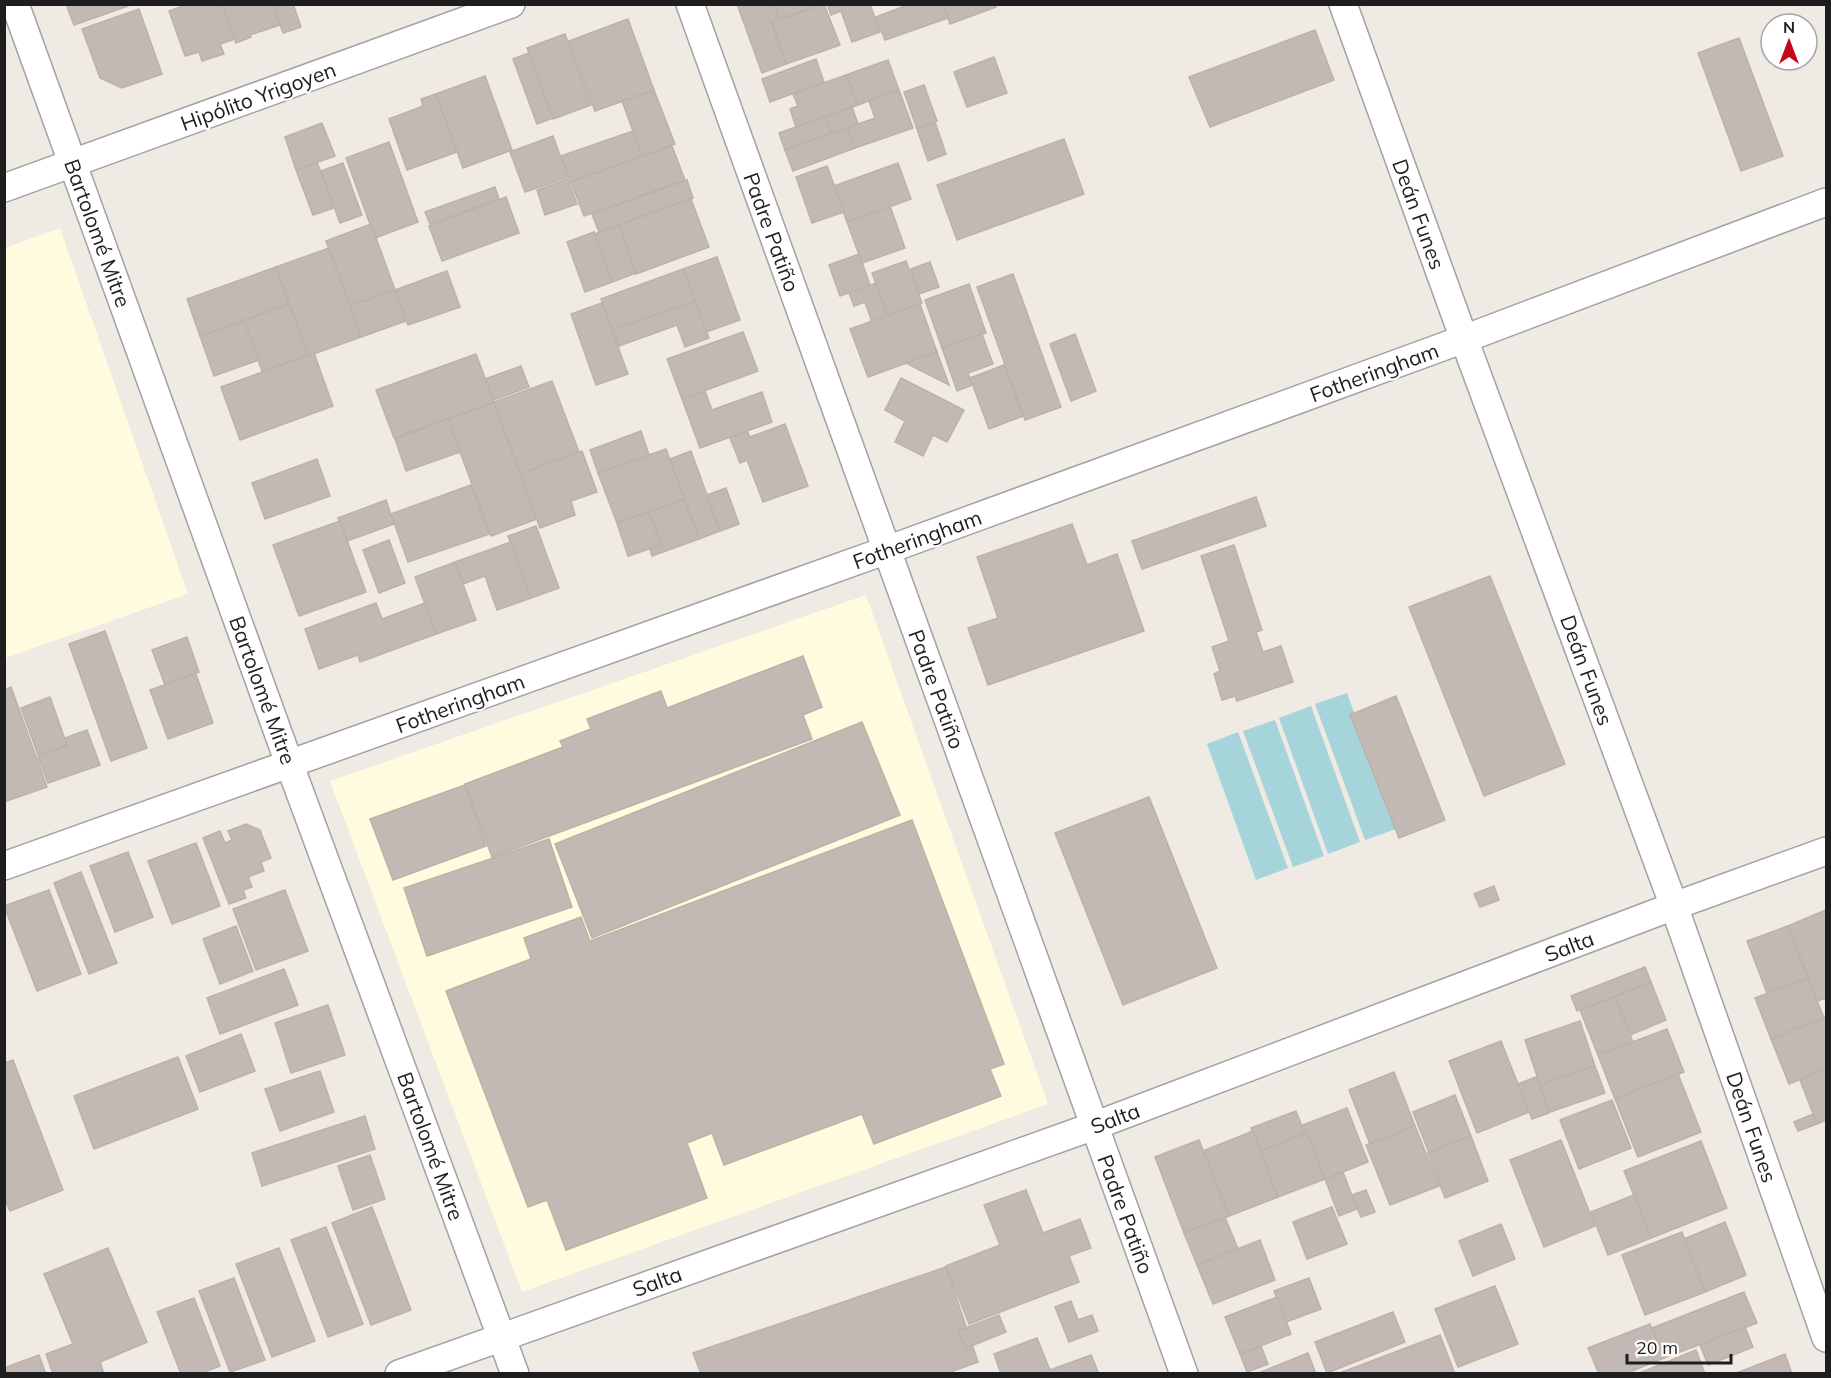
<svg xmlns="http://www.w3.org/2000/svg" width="1831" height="1378" font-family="Mulish,sans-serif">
<rect width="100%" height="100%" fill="#efeae4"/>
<g fill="#fefbde">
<path d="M60,228l128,366 -183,64v-410z"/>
<path d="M866,595l182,509 -526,188 -192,-511z"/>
</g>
<g fill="#a6d4db">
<path d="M1347,693l49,136 -31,11 -50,-136z"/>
<path d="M1311,706l49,136 -32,12 -49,-136z"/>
<path d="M1275,720l49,136 -31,11 -50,-136z"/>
<path d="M1238,732l50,136 -32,12 -49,-136z"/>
</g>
<g fill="#c3b9b4" stroke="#c0b0a7" stroke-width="1.5">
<path d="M66,4h61l1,2 -54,19z"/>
<path d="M189,4h33l13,35 -15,5 4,10 -22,7 -3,-9 -14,4 -16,-45z"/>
<path d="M222,4h51l7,21 -30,10 1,2 -15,6z"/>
<path d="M273,4h20l8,23 -18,6z"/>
<path d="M737,4h37l5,15 -8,3 15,42 -24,9z"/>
<path d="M774,4h50l-45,15z"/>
<path d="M824,4l16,41 -54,19 -14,-42z"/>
<path d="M827,4h43l10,28 -28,10 -11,-31 -10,4z"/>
<path d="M910,4h33l5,14 -63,22 -9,-23z"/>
<path d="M943,4h52l1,3 -46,17z"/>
<path d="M139,9l23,65 -40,14 -22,-10 -18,-49z"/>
<path d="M628,19l26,71 -59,21 -26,-70z"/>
<path d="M1315,30l19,50 -124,47 -21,-50z"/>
<path d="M565,34l26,71 -38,14 -26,-71z"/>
<path d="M1739,38l44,118 -42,15 -43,-118z"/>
<path d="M529,53l24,65 -16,6 -24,-65z"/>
<path d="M994,57l13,36 -40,14 -13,-35z"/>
<path d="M816,59l8,23 -54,20 -8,-23z"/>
<path d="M888,60l11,30 -41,15 -12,-30z"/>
<path d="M846,75l12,30 -62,22 -6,-18 8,-3 -5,-12z"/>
<path d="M485,76l27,74 -49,18 -27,-74z"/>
<path d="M924,85l13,36 -20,8 -13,-37z"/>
<path d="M654,90l21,54 -33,12 -20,-55z"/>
<path d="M899,90l14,38 -58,20 -8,-20 28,-10 -6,-17z"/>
<path d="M436,94l21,58 -50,18 -18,-51 34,-13 -2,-7z"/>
<path d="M852,107l6,17 -26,9 -6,-17z"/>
<path d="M826,116l6,17 -47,17 -6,-17z"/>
<path d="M935,122l11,32 -18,7 -11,-32z"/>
<path d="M322,123l13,33 -39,14 -11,-33z"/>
<path d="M847,128l8,20 -62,23 -8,-21z"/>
<path d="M633,131l9,25 -71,26 -10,-26z"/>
<path d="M553,136l15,41 -43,15 -15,-40z"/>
<path d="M1064,139l20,55 -127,46 -20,-55z"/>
<path d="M389,142l29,80 -43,16 -29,-80z"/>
<path d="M672,146l13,34 -101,36 -13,-34z"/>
<path d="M317,162l17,46 -21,7 -17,-45z"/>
<path d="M343,163l19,52 -22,8 -19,-52z"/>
<path d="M898,163l13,36 -64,23 -13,-36z"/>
<path d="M827,166l17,46 -32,11 -16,-46z"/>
<path d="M568,179l9,25 -32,11 -8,-25z"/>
<path d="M687,180l6,18 -94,34 -7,-18z"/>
<path d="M495,187l4,12 -69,25 -5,-12z"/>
<path d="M506,197l13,36 -77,28 -13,-35z"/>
<path d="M691,199l18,48 -73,27 -17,-49z"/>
<path d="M890,206l15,42 -43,15 -15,-41z"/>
<path d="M371,224l24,66 -45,16 -24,-65z"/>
<path d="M619,225l17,48 -24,9 -17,-48z"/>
<path d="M594,232l18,50 -27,10 -18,-50z"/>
<path d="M329,248l32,89 -53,19 -32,-89z"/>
<path d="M859,254l11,31 -30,11 -11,-31z"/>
<path d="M717,257l23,63 -34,12 -23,-63z"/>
<path d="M906,261l16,42 -34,13 -16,-43z"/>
<path d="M930,262l9,25 -20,7 -8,-25z"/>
<path d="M276,267l13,37 -89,32 -13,-37z"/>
<path d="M683,269l12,32 -82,29 -12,-31z"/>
<path d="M447,271l13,36 -52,18 -13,-35z"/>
<path d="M1013,274l48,133 -36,13 -48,-133z"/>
<path d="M876,283l12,33 -16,6 -7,-20 -11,4 -5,-13z"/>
<path d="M969,284l17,49 -44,15 -17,-48z"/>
<path d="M395,290l11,31 -45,16 -11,-31z"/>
<path d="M695,301l14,37 -24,9 -8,-22 -58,21 -6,-16z"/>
<path d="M602,303l26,71 -32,11 -25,-71z"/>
<path d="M289,304l19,51 -46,16 -18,-50z"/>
<path d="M920,304l17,48 -69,25 -18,-48z"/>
<path d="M244,321l15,39 -45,16 -14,-40z"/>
<path d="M743,332l15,39 -76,28 -15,-40z"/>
<path d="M982,334l11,30 -25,9 4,12 -15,6 -15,-43z"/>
<path d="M1075,334l21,57 -25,10 -21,-57z"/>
<path d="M937,352l12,33 -43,-22z"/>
<path d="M314,353l19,53 -93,34 -19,-53z"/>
<path d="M476,354l18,48 -100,36 -18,-48z"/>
<path d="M1004,365l19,51 -34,13 -19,-51z"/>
<path d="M521,366l8,21 -36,13 -8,-21z"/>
<path d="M901,378l63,32 -17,32 -14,-7 -10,21 -28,-14 10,-21 -20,-11z"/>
<path d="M552,381l27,71 -59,22 -26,-72z"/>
<path d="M705,391l7,19 50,-18 10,30 -72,26 -18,-49z"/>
<path d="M494,403l43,116 -46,17 -43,-117z"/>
<path d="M448,419l12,33 -54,19 -11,-32z"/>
<path d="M785,424l23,62 -45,16 -16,-42 -7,3 -10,-25 17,-7 3,6z"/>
<path d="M641,431l8,24 -51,18 -8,-23z"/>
<path d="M666,449l18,50 -67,24 -19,-50z"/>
<path d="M582,451l15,41 -26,9 4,14 -35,13 -20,-54z"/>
<path d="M691,451l29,80 -21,8 -29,-80z"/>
<path d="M317,459l13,37 -65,23 -13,-36z"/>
<path d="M471,485l18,49 -81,28 -17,-48z"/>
<path d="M726,488l13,36 -19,7 -13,-36z"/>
<path d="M1256,497l10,29 -124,43 -10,-28z"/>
<path d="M684,499l15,40 -47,17 -2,-7 11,-4 -12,-33z"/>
<path d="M386,500l8,24 -47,17 -9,-23z"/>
<path d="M649,512l12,33 -33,11 -11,-33z"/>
<path d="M340,521l26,71 -67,24 -26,-71z"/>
<path d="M1072,524l15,41 30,-11 27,77 -156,54 -20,-57 30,-10 -21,-61z"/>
<path d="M536,526l23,62 -28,10 -23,-62z"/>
<path d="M389,540l16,43 -26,10 -16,-43z"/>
<path d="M511,542l20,56 -34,12 -12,-34 -22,8 -8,-22z"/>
<path d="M1234,545l28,85 -6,2 7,20 18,-6 12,36 -56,19 -2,-5 -13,4 -8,-26 6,-3 -8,-24 17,-6 -28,-85z"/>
<path d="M455,562l21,58 -40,14 -21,-57z"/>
<path d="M1490,576l75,188 -81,32 -75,-189z"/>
<path d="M376,603l6,16 43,-16 11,31 -76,28 -2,-7 -39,14 -14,-40z"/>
<path d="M105,631l42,117 -36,13 -42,-117z"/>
<path d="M187,637l12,35 -34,13 -13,-35z"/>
<path d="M803,656l19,51 -19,8 9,24 -320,118 -27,-73 98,-37 -3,-6 31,-12 -4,-10 74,-28 6,17z"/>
<path d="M196,674l17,49 -45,16 -18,-49z"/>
<path d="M11,687l36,100 -43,15v-112z"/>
<path d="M1396,696l49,124 -46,18 -49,-123z"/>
<path d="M50,697l17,48 -29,10 -17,-47z"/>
<path d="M862,722l38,93 -308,123 -37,-94z"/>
<path d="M87,730l13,35 -52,18 -10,-26 29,-11 -2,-8z"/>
<path d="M465,785l21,61 -93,34 -23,-61z"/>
<path d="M1149,797l68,171 -94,37 -68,-172z"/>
<path d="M912,820l92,244 -14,5 11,27 -127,48 -12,-30 -138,51 -12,-32 -25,10 20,55 -141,52 -19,-50 -19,7 -82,-216 85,-32 -7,-21 57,-21 9,24z"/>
<path d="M246,824l14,6 11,28 -10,4 3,9 -16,6 4,10 -9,3 3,8 -17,6 -26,-66 17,-7 5,12 7,-3 -4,-9z"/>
<path d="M549,839l23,68 -145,49 -23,-68z"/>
<path d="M196,843l24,63 -48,18 -24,-63z"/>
<path d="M128,852l25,65 -38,15 -25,-66z"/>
<path d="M81,872l36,91 -28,11 -35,-91z"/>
<path d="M1494,886l5,14 -19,7 -6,-13z"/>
<path d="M49,890l32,84 -44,17 -33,-85z"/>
<path d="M285,890l23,61 -52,19 -23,-61z"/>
<path d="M1826,910v88l-9,3 -29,-75z"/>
<path d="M236,926l17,45 -33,13 -17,-45z"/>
<path d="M1788,926l20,52 -41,15 -20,-52z"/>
<path d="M1645,967l6,15 -74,29 -6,-15z"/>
<path d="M284,969l14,36 -78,29 -13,-36z"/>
<path d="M1808,978l16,40 -53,21 -16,-41z"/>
<path d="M1651,982l15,38 -36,15 -15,-38z"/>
<path d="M1615,997l18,45 -35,13 -18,-45z"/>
<path d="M328,1005l17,50 -54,18 -16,-50z"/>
<path d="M1826,1017v52l-37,15 -18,-45z"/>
<path d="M1580,1021l15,45 -55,19 -15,-45z"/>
<path d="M1667,1029l17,43 -69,27 -17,-44z"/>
<path d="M241,1034l14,37 -55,21 -14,-36z"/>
<path d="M1501,1041l28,71 -52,21 -28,-72z"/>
<path d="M178,1057l20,52 -104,40 -20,-53z"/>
<path d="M13,1060l50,130 -53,21 -6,-13v-135z"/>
<path d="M1595,1066l10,27 -55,19 -10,-27z"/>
<path d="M1826,1069v51l-9,4 -17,-44z"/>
<path d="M320,1071l14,41 -54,19 -15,-42z"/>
<path d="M1394,1072l21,54 -45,18 -21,-54z"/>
<path d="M1678,1074l23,58 -63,25 -23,-58z"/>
<path d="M1536,1077l13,36 -17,6 -14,-35z"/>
<path d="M1455,1095l16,41 -42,17 -16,-41z"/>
<path d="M1612,1100l19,48 -52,21 -19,-49z"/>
<path d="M1347,1108l21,54 -43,17 -22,-54z"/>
<path d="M1296,1111l9,23 -44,17 -10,-23z"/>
<path d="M1813,1114l4,10 -19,7 -4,-9z"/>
<path d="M365,1116l10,33 -113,37 -10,-33z"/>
<path d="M1415,1126l24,60 -49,19 -24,-60z"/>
<path d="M1253,1131l25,66 -49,19 -26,-65z"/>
<path d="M1307,1133l18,46 -47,18 -17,-46z"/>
<path d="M1471,1136l17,45 -43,17 -17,-45z"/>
<path d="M1199,1140l30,76 -45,17 -29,-76z"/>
<path d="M1561,1140l34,86 -51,21 -34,-87z"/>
<path d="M1701,1141l26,67 -76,30 -27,-67z"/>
<path d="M370,1155l15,44 -32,11 -15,-44z"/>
<path d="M1343,1172l14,37 -18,7 -14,-37z"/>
<path d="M1026,1190l17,43 37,-14 11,29 -22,8 10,26 -110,42 -23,-58 54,-21 -16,-40z"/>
<path d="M1366,1190l9,22 -14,5 -9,-22z"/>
<path d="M1634,1195l17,43 -43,17 -17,-43z"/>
<path d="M372,1207l39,103 -40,15 -39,-102z"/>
<path d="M1332,1207l15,37 -40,15 -14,-37z"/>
<path d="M1225,1217l13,32 -41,16 -13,-32z"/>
<path d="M1725,1222l21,53 -41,17 -21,-53z"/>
<path d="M1501,1224l14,35 -42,17 -14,-35z"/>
<path d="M326,1227l37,97 -35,13 -37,-97z"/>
<path d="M1682,1232l23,60 -60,23 -23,-60z"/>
<path d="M1260,1240l15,40 -62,24 -16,-39z"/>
<path d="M108,1248l39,94 -47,20 4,12h-51l-7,-20 27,-10 -29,-70z"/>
<path d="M279,1248l36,93 -43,16 -36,-93z"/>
<path d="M946,1267l32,95 -33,12h-244l-8,-21z"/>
<path d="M234,1278l31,82 -35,12 -31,-81z"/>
<path d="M1309,1278l12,31 -35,13 -12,-31z"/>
<path d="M1495,1286l23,58 -60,23 -23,-58z"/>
<path d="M1744,1292l13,31 -93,35 -12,-30z"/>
<path d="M1277,1297l14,37 -51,20 -15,-37z"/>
<path d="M194,1298l26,68 -21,8h-18l-24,-62z"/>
<path d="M1071,1301l7,19 14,-5 6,16 -29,11 -14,-35z"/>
<path d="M1393,1312l12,30 -78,31 -12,-31z"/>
<path d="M999,1315l7,17 -40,16 -8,-17z"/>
<path d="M1650,1324l14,34 -39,16h-26l-11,-26z"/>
<path d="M1745,1327l8,20 -45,18 -8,-20z"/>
<path d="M1440,1335l15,39h-118z"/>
<path d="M1037,1338l13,32 41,-15 8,19h-98l-7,-20z"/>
<path d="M1261,1346l7,18 -21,8 -7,-18z"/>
<path d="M1696,1350l9,24h-68z"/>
<path d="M1308,1353l8,21h-60z"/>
<path d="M1785,1354l7,20h-58z"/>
<path d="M39,1355l7,19h-42v-6z"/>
</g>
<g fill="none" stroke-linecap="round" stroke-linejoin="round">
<g stroke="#a2a2a2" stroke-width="30">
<g id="minor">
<path d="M15,4l274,759 226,611"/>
<path d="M690,4l494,1370"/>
<path d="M1343,4l121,335 210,567 152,432"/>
<path d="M4,188l507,-184"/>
<path d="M4,866l883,-316 577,-211 362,-137"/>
<path d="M399,1374l695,-248 580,-220 152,-55"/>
</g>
</g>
<use href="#minor" stroke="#fff" stroke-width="27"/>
</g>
<g text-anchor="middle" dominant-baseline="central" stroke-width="4.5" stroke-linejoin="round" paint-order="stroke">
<g font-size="21" fill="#1e1e1e" stroke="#fff">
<text transform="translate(258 96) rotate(-20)">Hipólito Yrigoyen</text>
<text transform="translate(1419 214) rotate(70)">Deán Funes</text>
<text transform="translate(772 232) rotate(70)">Padre Patiño</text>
<text transform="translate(98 233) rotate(70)">Bartolomé Mitre</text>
<text transform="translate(1374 372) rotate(-20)">Fotheringham</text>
<text transform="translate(917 539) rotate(-20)">Fotheringham</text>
<text transform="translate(1587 670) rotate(70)">Deán Funes</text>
<text transform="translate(937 689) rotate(70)">Padre Patiño</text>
<text transform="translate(263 690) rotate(70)">Bartolomé Mitre</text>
<text transform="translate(460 703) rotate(-20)">Fotheringham</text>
<text transform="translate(1569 946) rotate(-21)">Salta</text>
<text transform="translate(1115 1118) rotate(-21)">Salta</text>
<text transform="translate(1752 1127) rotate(71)">Deán Funes</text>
<text transform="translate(431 1146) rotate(70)">Bartolomé Mitre</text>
<text transform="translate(1126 1214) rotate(70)">Padre Patiño</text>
<text transform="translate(657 1281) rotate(-20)">Salta</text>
</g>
</g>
<rect width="1831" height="1378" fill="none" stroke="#1e1e1e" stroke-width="12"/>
<g transform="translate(1789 42)"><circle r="28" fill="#ffffff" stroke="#a5a5a5" stroke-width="1.5"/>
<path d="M0-4.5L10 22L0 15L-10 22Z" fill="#c50719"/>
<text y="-9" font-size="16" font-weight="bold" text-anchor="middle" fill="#1e1e1e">N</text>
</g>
<path d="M1627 1354v9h104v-9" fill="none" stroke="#1e1e1e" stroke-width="3"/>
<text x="1636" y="1354" font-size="18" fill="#1e1e1e" stroke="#ffffff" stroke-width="4.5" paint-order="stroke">20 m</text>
</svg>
